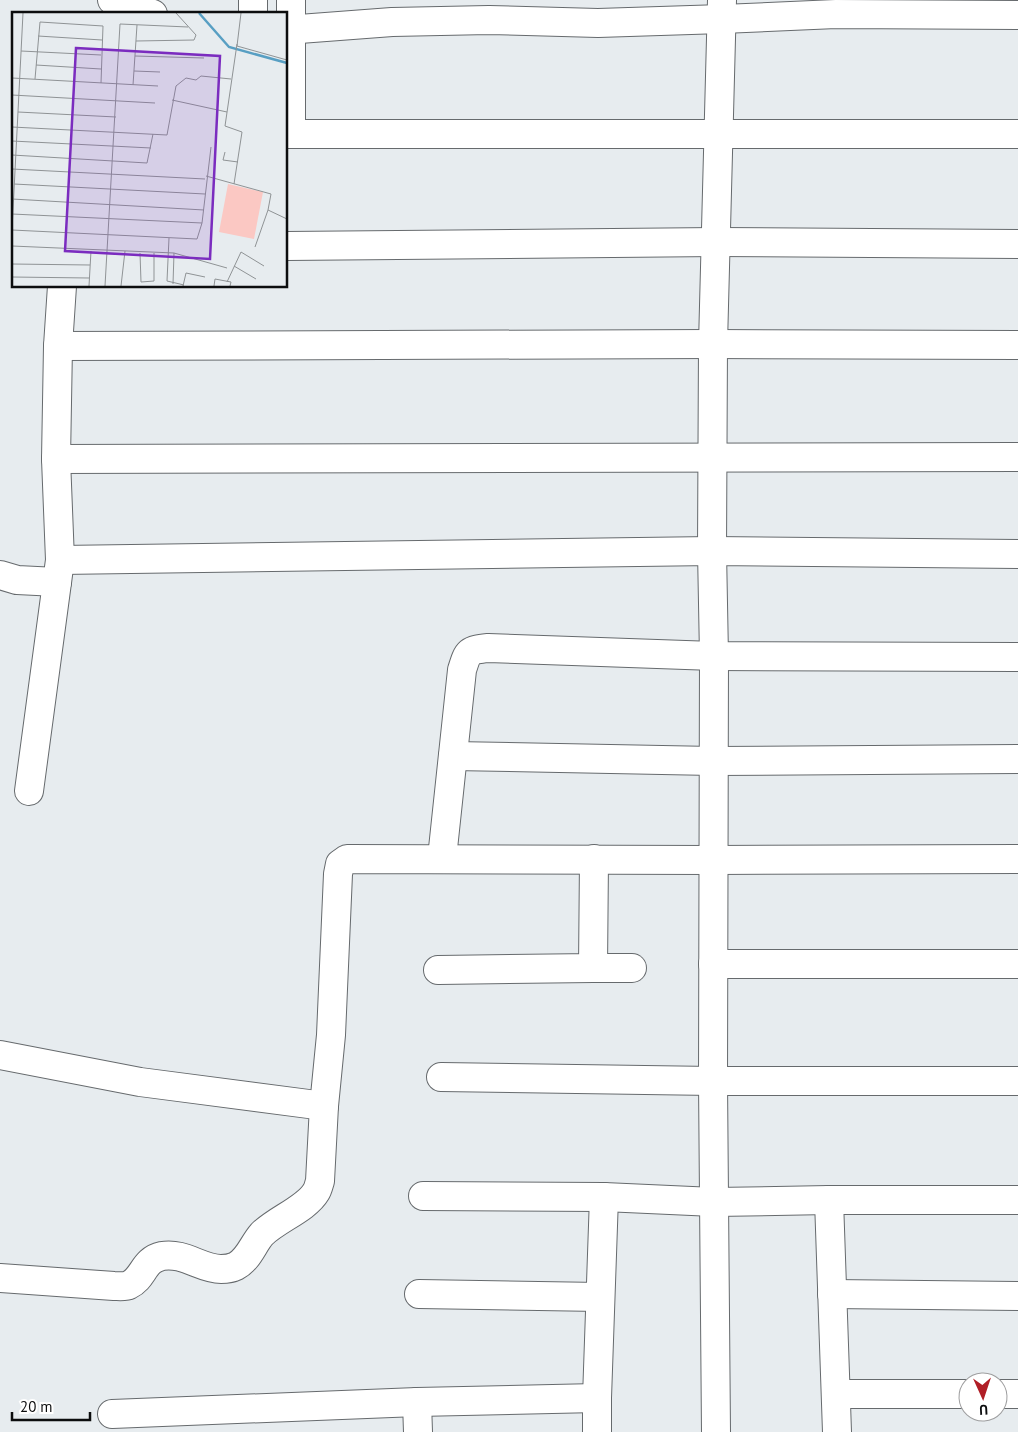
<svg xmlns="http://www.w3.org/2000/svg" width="1018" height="1432" font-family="'PT Sans',sans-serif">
<rect width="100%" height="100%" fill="#e7ecef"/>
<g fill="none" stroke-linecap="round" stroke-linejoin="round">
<g stroke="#666a6d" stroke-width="30">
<g id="minor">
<path d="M112,0l41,14"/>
<path d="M253,0v14"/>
<path d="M286,30l106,-8 97,-2 109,3 124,-4 114,-5 182,1"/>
<path d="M286,134h732"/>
<path d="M291,134v-134"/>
<path d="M286,246l431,-4 301,2"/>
<path d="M58,346l655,-2 305,1"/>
<path d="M56,459l962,-2"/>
<path d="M60,560l652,-9 306,3"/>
<path d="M0,575l17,5 40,2"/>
<path d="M453,756l260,5 305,-2"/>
<path d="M29,791l31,-231 -4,-101 2,-113 4,-60"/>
<path d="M442,858l20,-188c6,-19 6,-20 26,-22l226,8 304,1"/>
<path d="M713,964h305"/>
<path d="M593,968h39"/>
<path d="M438,970l155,-2 1,-109"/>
<path d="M0,1055l140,27 184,24"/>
<path d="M441,1077l272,4h305"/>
<path d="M423,1196l181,1 110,5 115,-2h189"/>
<path d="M829,1200l8,232"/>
<path d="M0,1278l114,8c4,0 11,1 15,-1 15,-7 14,-25 33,-29 22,-4 39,13 59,13 4,0 11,-1 15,-3 13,-7 17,-22 26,-32 15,-15 44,-25 54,-42 2,-3 3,-8 4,-11l4,-75 7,-71 7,-161 2,-10 7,-5 367,1 304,-1"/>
<path d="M419,1294l181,3"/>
<path d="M832,1294l186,2"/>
<path d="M836,1394h132"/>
<path d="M998,1394h20"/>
<path d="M417,1402l1,30"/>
<path d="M112,1414l305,-12 180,-4"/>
<path d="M597,1432v-34l7,-201"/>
<path d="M716,1432l-3,-351 1,-425 -2,-105 1,-207 9,-344"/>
</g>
</g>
<use href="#minor" stroke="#fff" stroke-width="28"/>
</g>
<g transform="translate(12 12)">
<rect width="275" height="275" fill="#e7ecef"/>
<path d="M216,172l35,8 -9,47 -35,-7z" fill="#fbc8c3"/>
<path fill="none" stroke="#589fc3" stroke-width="2.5" d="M187,1l30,34 58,16"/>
<path fill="none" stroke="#8f9395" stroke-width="1" d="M229,1l-4,33 50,14M26,24l64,4M124,29l58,-1 2,-5 -20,-22M9,39l80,4M123,44l69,2M24,53l65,4M122,59l26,1M0,66l146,8M23,67l5,-57 63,4 -2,57M121,73l4,-60M0,83l143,8M160,88l55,12M6,100l98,5M0,115l155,8 9,-49 10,-8 10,2 5,-4 30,3M0,129l139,7M213,140l-2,8 15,2M0,143l135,8 6,-29M0,157l193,10M194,164l65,18 -3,16 19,9M2,172l191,10M222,172l8,-52 -17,-6 12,-82M0,187l192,11M0,202l190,9M0,218l185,9 5,-16 9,-76M0,218l11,-217M157,226l-2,43 17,4M0,234l162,7 53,15M243,235l13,-37M128,241l1,29 13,-1v-28M0,252l78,1M222,254l22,13M0,265l77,1M215,270l14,-30 23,14M161,272l1,-31M77,274l2,-35M93,274l15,-262 68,3M109,274l4,-35M171,274l3,-13 19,4M202,274l1,-7 16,3 -1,4"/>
<path fill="#7b2cbf" fill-opacity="0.15" stroke="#7b2cbf" stroke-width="2.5" d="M64,36l144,8 -10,203 -145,-8z"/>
<rect width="275" height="275" fill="none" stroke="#0c0d0e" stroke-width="2.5"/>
</g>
<g transform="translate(983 1397) rotate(177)"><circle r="24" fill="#ffffff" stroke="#9e9e9f"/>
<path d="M0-4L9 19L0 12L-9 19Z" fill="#b01e26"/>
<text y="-8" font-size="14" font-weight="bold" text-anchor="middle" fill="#0c0d0e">U</text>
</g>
<path d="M12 1412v8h78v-8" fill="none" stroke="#0c0d0e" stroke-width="2.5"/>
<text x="20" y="1412" font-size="15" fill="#0c0d0e" stroke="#ffffff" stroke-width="4" paint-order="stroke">20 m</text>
</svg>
